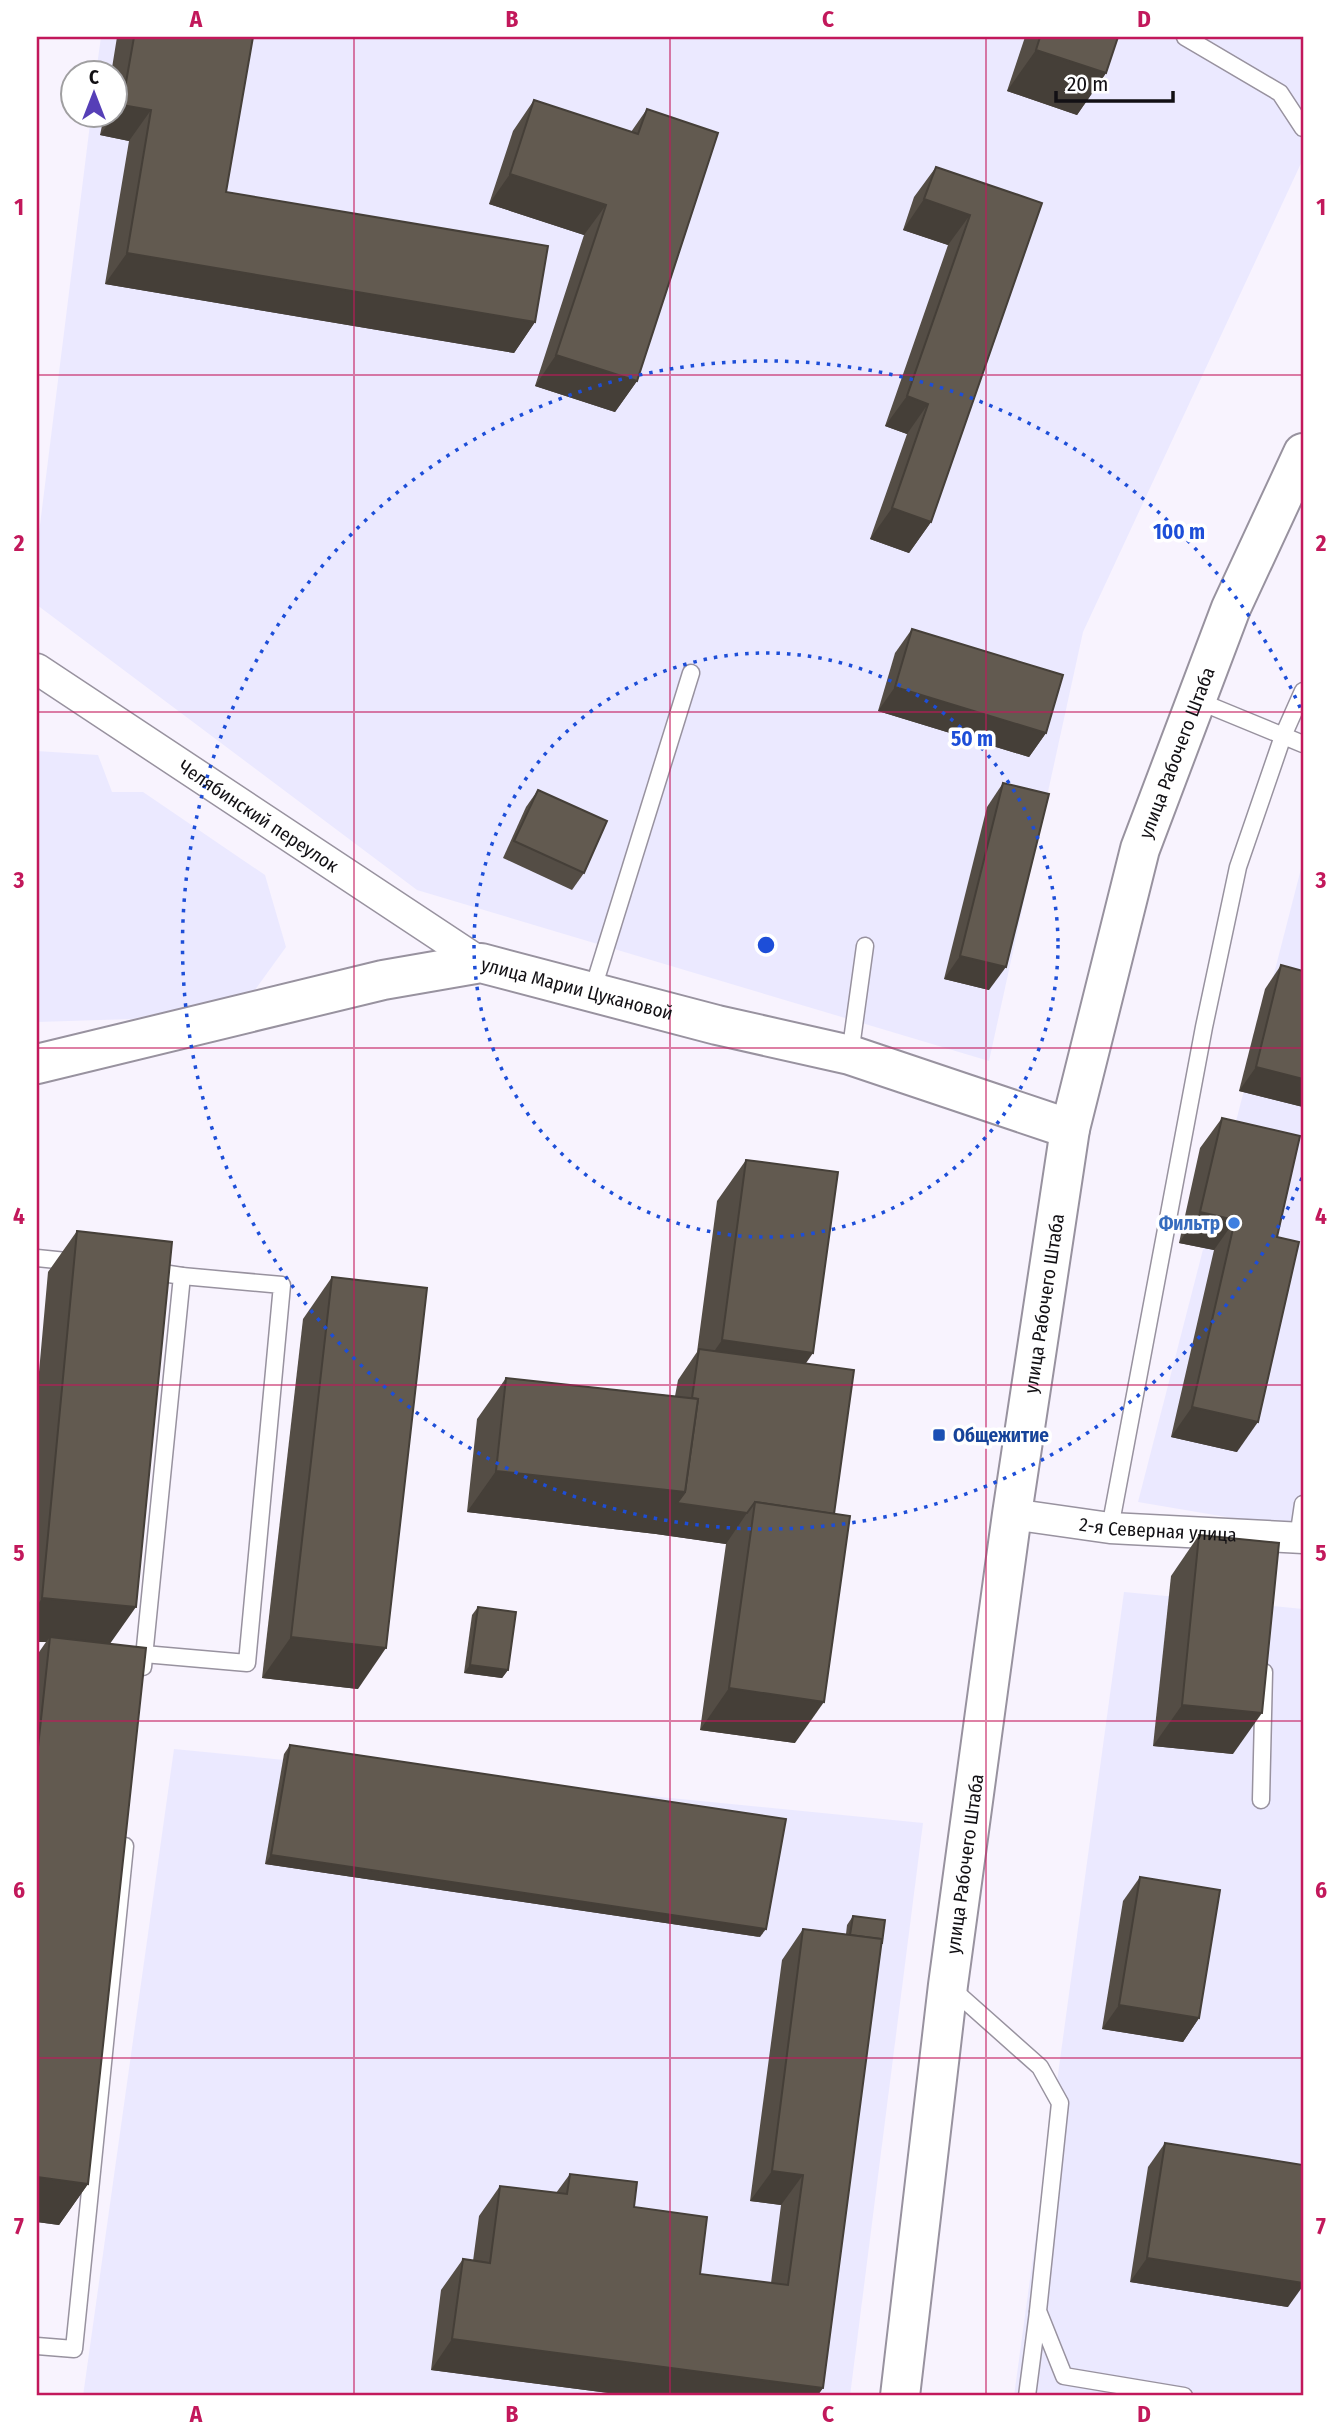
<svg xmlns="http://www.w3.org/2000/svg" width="1340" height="2433" font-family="'Fira Sans Condensed',sans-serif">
<rect width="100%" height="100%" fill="#f8f3fe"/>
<g fill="#ebe9ff">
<path d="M101,37h1202v122l-220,473 -94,429 -572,-171 -380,-285v-56l54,-433h25v-42l-20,-1z"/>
<path d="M37,751l61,4 14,37h31l122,83 21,72 -34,47 -120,25 -95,3z"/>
<path d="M1303,861v669l-165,-28z"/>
<path d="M1124,1592l179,17v787h-289z"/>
<path d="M174,1749l749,74 -73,573h-767z"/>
</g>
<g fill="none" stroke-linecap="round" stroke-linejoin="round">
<g stroke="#98929f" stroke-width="19">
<g id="lane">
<path d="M1185,37l95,56 23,35"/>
<path d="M1196,700l107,44"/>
<path d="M592,992l99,-319"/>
<path d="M850,1055l15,-109"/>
<path d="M37,1258l39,4"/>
<path d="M1110,1528l94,-501 34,-160 45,-131 20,-45"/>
<path d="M1298,1538l5,-34"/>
<path d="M144,1654l103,9 35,-378 -100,-9"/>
<path d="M143,1667l39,-391 -32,-5"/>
<path d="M1261,1800l3,-128"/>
<path d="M950,1987l90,80 20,36 -22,208 26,65 120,20"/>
<path d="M37,2346l37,3 51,-503"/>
<path d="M1027,2396l11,-84"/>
</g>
</g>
<g stroke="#98929f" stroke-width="33">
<g id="street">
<path id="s1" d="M37,669l444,294"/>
<path id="s2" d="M1012,1514l98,14 193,10"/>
</g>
</g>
<g stroke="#98929f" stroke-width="42">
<g id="secondary">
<path id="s3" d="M37,1064l346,-84 98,-17 236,62 133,30 220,74"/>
<path id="s4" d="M900,2396l48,-411 64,-471 58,-385 70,-280 91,-241 72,-155"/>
</g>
</g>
<use href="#lane" stroke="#fff" stroke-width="16"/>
<use href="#street" stroke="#fff" stroke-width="30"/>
<use href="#secondary" stroke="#fff" stroke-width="38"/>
</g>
<g fill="#544d45">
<path d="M117,37h136l-27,155 309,130 -21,31 -409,-69 24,-143 -29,-6 4,-19h12v-42h-5z"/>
<path d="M1025,37h93l-12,36 -29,42 -70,-24z"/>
<path d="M534,100l97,32 16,-23 -10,272 -22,31 -80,-26 49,-151 -95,-31 24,-73z"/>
<path d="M936,167l106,36 -111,319 -22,31 -39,-14 37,-105 -22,-8 63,-181 -45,-15 11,-33z"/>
<path d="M912,629l134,104 -17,24 -151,-46 17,-58z"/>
<path d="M1003,783l-14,207 -45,-11 43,-172z"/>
<path d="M538,790l46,83 -12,17 -69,-32 23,-51z"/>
<path d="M1281,965l22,6v136l-64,-16 26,-102z"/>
<path d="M1222,1118l55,119 -40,215 -66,-15 43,-187 -35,-7 21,-95z"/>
<path d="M746,1160l60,204 -11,379 -95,-13 26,-186 -70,-10 -189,-22 10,-93 29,-41 169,18 3,-16 19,-28 20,-151z"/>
<path d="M77,1231l33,413 -22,540 -29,41 -22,-3v-567l9,-13h-9v-248l11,-122z"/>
<path d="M332,1277l26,412 -96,-11 41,-359z"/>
<path d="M1199,1535l34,219 -80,-8 18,-170z"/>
<path d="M478,1607l30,63 -6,8 -38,-5 8,-58z"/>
<path d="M290,1745l470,192 -495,-73 19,-110z"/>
<path d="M1140,1877l59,141 -16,24 -81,-13 21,-128z"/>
<path d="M853,1916l29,27 -1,2 -58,443 -6,8h-185l-201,-26 10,-80 22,-31 10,2 6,-45 21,-30 56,7 14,-19 64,33 66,67 71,9 10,-78 -31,-4 32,-241 21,-31 43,5 1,-9z"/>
<path d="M1165,2143l123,164 -158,-25 18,-115z"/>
</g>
<g fill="#453f38">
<path d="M1036,50l70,23 -29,42 -70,-24z"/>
<path d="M122,105l29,5 -22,31 -29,-6 14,-19h2v-2z"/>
<path d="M510,174l96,31 -22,30 -95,-31z"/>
<path d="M924,199l46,16 -22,30 -45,-15z"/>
<path d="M127,253l408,69 -21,31 -409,-69z"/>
<path d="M556,355l81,26 -22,31 -80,-26z"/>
<path d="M907,396l21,8 -21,30 -22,-8z"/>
<path d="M892,508l39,14 -22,31 -39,-14z"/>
<path d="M895,687l151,46 -17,24 -151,-46z"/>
<path d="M960,956l46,11 -17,23 -45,-11z"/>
<path d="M1256,1067l47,12v28l-64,-16z"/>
<path d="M1200,1212l35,8 -21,30 -35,-7z"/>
<path d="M722,1340l91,13 -29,42 -89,-16z"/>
<path d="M1192,1407l66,15 -21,30 -66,-15z"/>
<path d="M496,1471l189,21 62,21 -21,31 -70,-10 -189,-22z"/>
<path d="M42,1598l94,9 -29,41 -57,-11 -4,5h-9v-36z"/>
<path d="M291,1637l95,11 -28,41 -96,-11z"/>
<path d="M470,1665l38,5 -6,8 -38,-5z"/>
<path d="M729,1688l95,14 -29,41 -95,-13z"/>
<path d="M1182,1705l80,8 -29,41 -80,-8z"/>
<path d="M271,1855l495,74 -6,8 -495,-73z"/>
<path d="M1119,2005l80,13 -16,24 -81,-13z"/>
<path d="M772,2171l31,4 -22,30 -31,-4z"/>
<path d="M37,2177l51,7 -29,41 -22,-3z"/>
<path d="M1147,2258l156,25v3l-15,21 -158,-25z"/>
<path d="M452,2339l371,49 -6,8h-185l-201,-26z"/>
</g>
<g fill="#625a50" stroke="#453f38" stroke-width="2">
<path d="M134,37h119l-27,155 322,54 -13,76 -408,-69 24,-143 -29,-5z"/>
<path d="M1040,37h78l-12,36 -70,-23z"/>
<path d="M534,100l104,34 9,-25 71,24 -81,248 -81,-26 50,-150 -96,-31z"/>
<path d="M936,167l106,36 -111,319 -39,-14 36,-104 -21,-8 63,-181 -46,-16z"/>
<path d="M912,629l151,46 -17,58 -151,-46z"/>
<path d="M1003,783l46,11 -43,173 -46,-11z"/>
<path d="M538,790l69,31 -23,52 -70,-32z"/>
<path d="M1281,965l22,6v108l-47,-12z"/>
<path d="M1222,1118l78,18 -23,101 22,5 -41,180 -66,-15 43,-187 -35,-8z"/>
<path d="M746,1160l92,12 -25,181 -91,-13z"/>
<path d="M77,1231l95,11 -36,365 -94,-9z"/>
<path d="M332,1277l95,11 -41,360 -95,-11z"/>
<path d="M699,1349l155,21 -20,144 -79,-12 -8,11 -70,-10 8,-11 13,-93 -6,-1z"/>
<path d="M506,1378l192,21 -13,93 -189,-21z"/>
<path d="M755,1502l95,14 -26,186 -95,-14z"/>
<path d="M1199,1535l80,8 -17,170 -80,-8z"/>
<path d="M478,1607l38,5 -8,58 -38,-5z"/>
<path d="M50,1637l96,11 -58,536 -51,-7v-421z"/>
<path d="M290,1745l496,74 -20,110 -495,-74z"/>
<path d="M1140,1877l80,13 -21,128 -80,-13z"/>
<path d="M853,1916l32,4 -3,23h-1l1,-4 -32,-4z"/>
<path d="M803,1929l79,10 -59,449 -371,-49 11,-80 27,4 10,-77 67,8 3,-20 67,8 -3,25 73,10 -7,57 88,11 15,-110 -31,-4z"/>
<path d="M1165,2143l138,22v118l-156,-25z"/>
</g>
<path fill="none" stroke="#c2185b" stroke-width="2" stroke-opacity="0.55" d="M354,37v2359M670,37v2359M986,37v2359M37,375h1266M37,712h1266M37,1048h1266M37,1385h1266M37,1721h1266M37,2058h1266"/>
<g fill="none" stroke="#1d4ed8" stroke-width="3.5" stroke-dasharray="3.5 7">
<circle cx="766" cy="945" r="292"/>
<path d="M1302 1178A584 584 0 1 1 1302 712"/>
</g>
<circle fill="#3f7fe0" stroke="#fff" stroke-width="2.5" cx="1234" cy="1223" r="7"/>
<rect fill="#1a4fb4" stroke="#fff" stroke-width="2.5" x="932" y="1428" width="14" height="14" rx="3.5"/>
<g text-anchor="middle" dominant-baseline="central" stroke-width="7" stroke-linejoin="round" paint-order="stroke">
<g font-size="19" fill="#121014" stroke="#fff">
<text stroke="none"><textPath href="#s4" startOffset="1670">улица Рабочего Штаба</textPath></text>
<text stroke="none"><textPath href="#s1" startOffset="266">Челябинский переулок</textPath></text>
<text stroke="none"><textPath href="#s3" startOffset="555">улица Марии Цукановой</textPath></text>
<text stroke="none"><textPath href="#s4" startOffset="1102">улица Рабочего Штаба</textPath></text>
<text stroke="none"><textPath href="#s2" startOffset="147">2-я Северная улица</textPath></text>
<text stroke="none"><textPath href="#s4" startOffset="536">улица Рабочего Штаба</textPath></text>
</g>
<g font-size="19" font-weight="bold" fill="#366cbe" stroke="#fff" text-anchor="end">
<text x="1220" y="1223">Фильтр</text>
</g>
<g font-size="19" font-weight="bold" fill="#164399" stroke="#fff" text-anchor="start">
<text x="953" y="1435">Общежитие</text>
</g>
</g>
<circle cx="766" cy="945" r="10" fill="#1d4ed8" stroke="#fff" stroke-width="3.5"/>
<g font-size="21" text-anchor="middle" font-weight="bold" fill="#1d4ed8" stroke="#fff" stroke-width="7" stroke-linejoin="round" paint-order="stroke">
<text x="1179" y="539">100 m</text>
<text x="972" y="746">50 m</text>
</g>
<rect width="1340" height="2433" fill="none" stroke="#ffffff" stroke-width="77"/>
<g transform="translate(94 94)"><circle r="33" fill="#ffffff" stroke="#a09fa1" stroke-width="2"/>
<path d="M0-5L12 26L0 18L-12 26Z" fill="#563fb7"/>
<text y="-10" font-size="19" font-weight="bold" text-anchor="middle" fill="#121014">С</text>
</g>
<path d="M1056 91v10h117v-10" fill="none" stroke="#121014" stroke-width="3.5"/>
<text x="1067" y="91" font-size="21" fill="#121014" stroke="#ffffff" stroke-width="5" paint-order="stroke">20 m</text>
<rect x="38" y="38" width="1264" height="2356" fill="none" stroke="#c2185b" stroke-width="2.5"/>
<g font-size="23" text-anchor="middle" font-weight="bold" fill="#c2185b">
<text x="196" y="27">A</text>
<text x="512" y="27">B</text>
<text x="828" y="27">C</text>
<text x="1144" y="27">D</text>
<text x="19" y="215">1</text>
<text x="1321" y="215">1</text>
<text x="19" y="551">2</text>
<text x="1321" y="551">2</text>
<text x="19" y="888">3</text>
<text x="1321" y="888">3</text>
<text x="19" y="1224">4</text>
<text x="1321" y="1224">4</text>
<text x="19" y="1561">5</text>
<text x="1321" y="1561">5</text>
<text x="19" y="1898">6</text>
<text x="1321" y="1898">6</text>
<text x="19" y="2234">7</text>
<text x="1321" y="2234">7</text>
<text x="196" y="2422">A</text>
<text x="512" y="2422">B</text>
<text x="828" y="2422">C</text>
<text x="1144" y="2422">D</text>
</g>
</svg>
